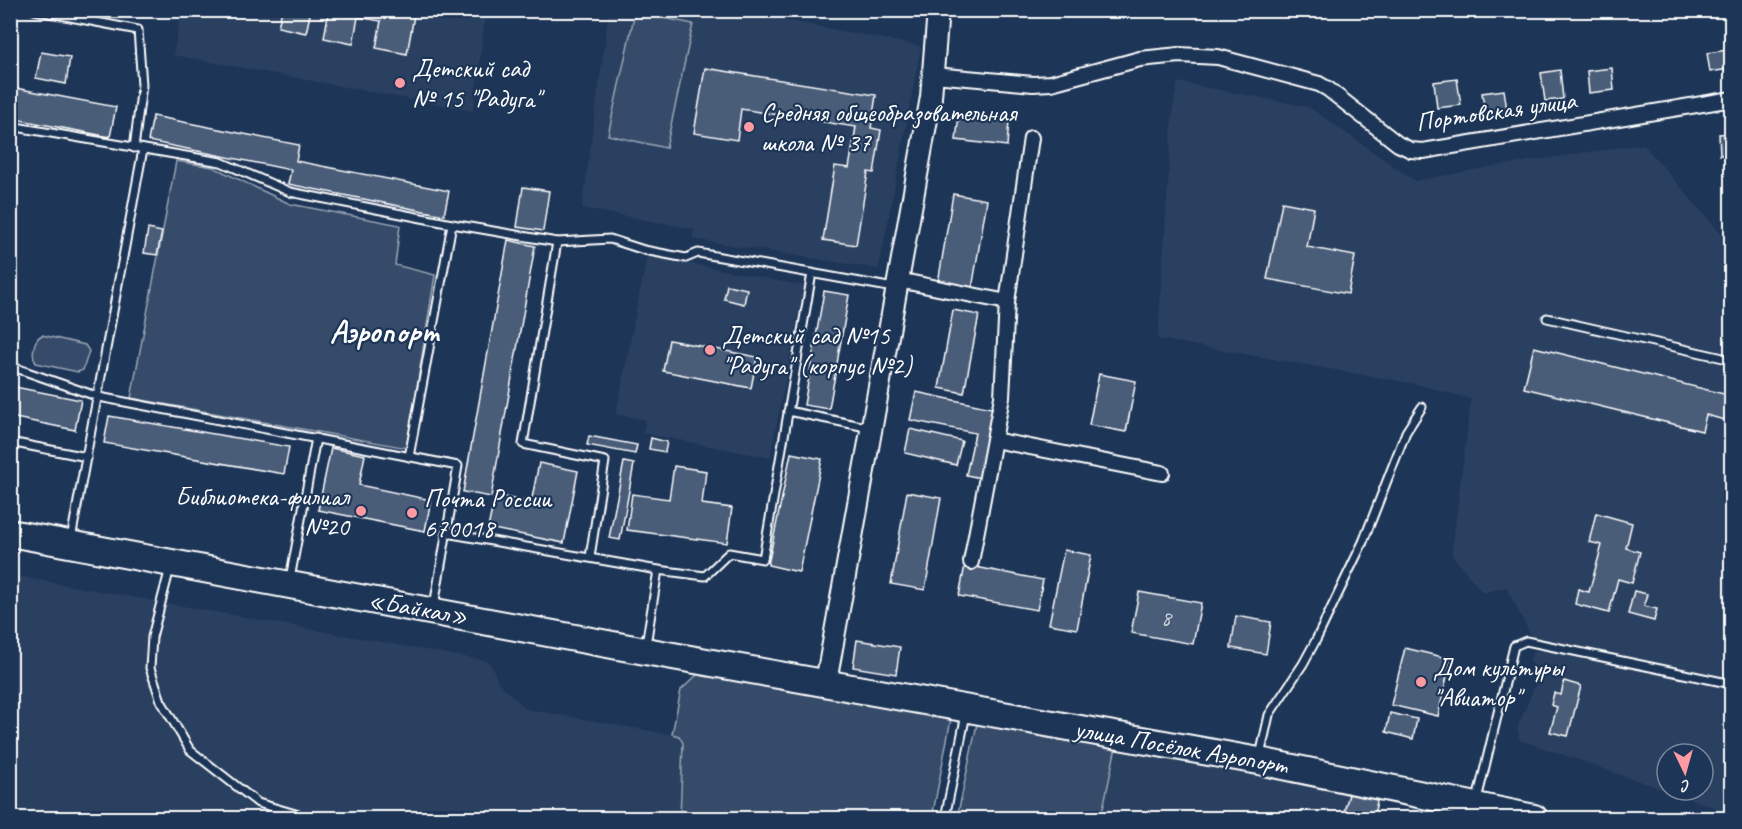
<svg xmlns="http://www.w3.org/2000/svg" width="1742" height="829" font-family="Caveat,sans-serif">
<rect width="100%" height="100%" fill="#1d3557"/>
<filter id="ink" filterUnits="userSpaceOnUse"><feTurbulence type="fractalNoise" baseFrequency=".0167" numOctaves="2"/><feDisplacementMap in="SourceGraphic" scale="12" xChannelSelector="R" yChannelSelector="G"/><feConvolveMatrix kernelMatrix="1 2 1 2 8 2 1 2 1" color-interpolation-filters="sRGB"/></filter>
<g filter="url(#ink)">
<g fill="#2a4161" fill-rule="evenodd">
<path d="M182,11h304l-13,100 -300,-56z"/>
<path d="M609,11h127l185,35 -42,223 -187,-30 2,-10 -112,-21z"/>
<path d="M1178,82l131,25 106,74 74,-14 154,-23 88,101v568l-211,-73 -3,-11 21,-51 -1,-7 -7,-10 1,-6 7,-6 -32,-62 -23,6 -31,-38v-4l19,-152 -55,-15 -258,-45 15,-233zM1667,754h36v36h-36z"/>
<path d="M647,255l157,31 -34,172 -127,-25 2,-13 -29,-6z"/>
<path d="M10,575l477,86 5,5 6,16 28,27 153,27 4,7 -3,75h-669z"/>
<path d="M1116,747l234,44 -8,27h-241z"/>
</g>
<g fill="#364b69" stroke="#9aa5b4" stroke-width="1.5">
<path d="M635,12l58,12 -27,124 -58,-13z"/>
<path d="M176,161l37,6 77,37 110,21 -5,40 40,10 -28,173 -276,-50z"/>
<path d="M42,335l43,10 4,6 -6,19 -5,2 -42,-9c-5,-8 -3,-23 6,-28z"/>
<path d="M698,674l253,45 -19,99h-252l3,-75 -4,-7 -7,-2 9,-44z"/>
<path d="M977,724l98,19 41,4 -15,71h-57l1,-5 -14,-2 -2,7h-72z"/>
</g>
<g fill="#4a5d79" stroke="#fff" stroke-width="1.5">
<path d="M282,10h29l-5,23 -28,-6z"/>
<path d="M329,10l56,2v-2h30l-8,44 -31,-6 5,-27 -23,-4 -5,27 -29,-6z"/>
<path d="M1727,50l2,19 -19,3 -3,-19z"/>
<path d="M41,52l29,5 -4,27 -30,-6z"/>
<path d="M705,68l171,27 -5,33 10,2 -7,43 -6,-1 -12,73 -33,-5 12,-74 14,2 7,-41 -115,-18 -4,31 -43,-7z"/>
<path d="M1612,68l2,22 -25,3 -2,-22z"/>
<path d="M1560,70l3,29 -18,2 -4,-28z"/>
<path d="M1457,79l4,26 -24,3 -3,-26z"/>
<path d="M10,87l106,20 -6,30 -100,-19z"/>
<path d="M1504,90l3,20 -22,3 -3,-20z"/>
<path d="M959,115l50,5 -2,26 -51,-6z"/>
<path d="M153,116l146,29 -3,16 153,30 -5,24 -156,-31 3,-14 -143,-29z"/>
<path d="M1732,133v22h-12l-1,-21z"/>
<path d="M523,187l26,4 -6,40 -26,-4z"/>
<path d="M953,194l34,6 -15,89 -34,-6z"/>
<path d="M1282,202l32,6 -7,39 48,9 -7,38 -81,-15z"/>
<path d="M148,229l14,3 -5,23 -13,-2z"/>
<path d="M508,240l27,6 -44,251 -28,-5z"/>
<path d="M727,285l20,4 -3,15 -20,-5z"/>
<path d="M824,291l25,4 -20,114 -25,-4z"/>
<path d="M953,310l26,5 -15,78 -25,-5z"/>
<path d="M669,340l88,17 -6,31 -88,-17z"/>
<path d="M1534,347l198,49v26l-26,-7 -4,16 -178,-43z"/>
<path d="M1099,374l37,7 -10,51 -37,-7z"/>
<path d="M10,386l71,14 -6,30 -65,-13z"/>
<path d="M916,392l80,17 -15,69 -15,-3 9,-42 -65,-13z"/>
<path d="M109,416l180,31 -5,27 -180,-31z"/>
<path d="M910,429l52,12 -6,24 -51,-12z"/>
<path d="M589,436l48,9 -2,9 -48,-9z"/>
<path d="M651,438l16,4 -2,10 -16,-3z"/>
<path d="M331,448l34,7 -6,30 72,15 -6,31 -107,-21z"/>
<path d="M791,453l31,6 -23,113 -31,-7z"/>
<path d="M624,462l10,2 -14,76 -11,-2z"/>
<path d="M539,463l39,8 -14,72 -76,-15 7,-33 36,8z"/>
<path d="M674,466l32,5 -4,33 30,4 -5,35 -100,-13 5,-36 37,5z"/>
<path d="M907,492l34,6 -16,92 -34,-6z"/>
<path d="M1596,513l36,10 -6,25 14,4 -8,31 -14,-4 -9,34 -34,-9 3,-15 11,3 13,-47 -13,-3z"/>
<path d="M1064,550l27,5 -14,74 -28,-5z"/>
<path d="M965,565l78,15 -6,30 -78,-14z"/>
<path d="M1634,591l13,3 -3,12 13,3 -3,12 -26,-7z"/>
<path d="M1139,592l62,11 -8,41 -62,-11z"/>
<path d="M1236,616l35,6 -5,32 -35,-6z"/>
<path d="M857,640l43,7 -4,27 -43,-7z"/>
<path d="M1405,648l46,11 -13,57 -47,-11z"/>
<path d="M1564,681l17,5 -13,50 -18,-4 7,-25 -6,-2 3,-12 7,2z"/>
<path d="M1390,713l27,6 -4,20 -27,-7z"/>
<path d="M1350,791l28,6 -4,18 16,3h-48z"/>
</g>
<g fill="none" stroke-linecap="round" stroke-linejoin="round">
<g stroke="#fff" stroke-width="11">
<g id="lane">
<path d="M34,10l104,20 4,55 -8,63"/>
<path d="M10,126l211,36 69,30 162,32 -43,233"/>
<path d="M452,224l105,18 -34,202 82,17 -15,96"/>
<path d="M557,242l53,-3 34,11 42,8 12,-5 196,35"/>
<path d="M1547,318l185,42"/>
<path d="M10,366l89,31 359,69 -24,140"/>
<path d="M788,411l83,17"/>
<path d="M10,442l77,15"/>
<path d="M446,533l212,37 -12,75"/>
<path d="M71,539l72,-390"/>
<path d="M170,568l-18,69 -2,31 11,33 29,49 68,53 51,15"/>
<path d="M658,570l47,6 24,-23 34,6 49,-286"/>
<path d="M290,579l26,-141"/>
<path d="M1260,756l9,-41 34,-51 13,-24 47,-98 43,-110 16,-25"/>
<path d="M1477,800l37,-154 12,-5 206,43"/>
<path d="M945,818l21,-104"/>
</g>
</g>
<g stroke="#fff" stroke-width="18">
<g id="street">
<path d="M934,75l99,9 18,-1 89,-24 39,-4 39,2 101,27 9,5 70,55 13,6 12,1 309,-52"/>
<path d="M898,280l109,22 -5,95 -31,165"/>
<path d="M1007,302l24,-164"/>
<path d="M994,440l168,33"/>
</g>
</g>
<g stroke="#fff" stroke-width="24">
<path id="secondary" d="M826,682l105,-585 7,-87"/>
</g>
<g stroke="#fff" stroke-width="30">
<path id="highway" d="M10,533l635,118 614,110 275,57"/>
</g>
<use href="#lane" stroke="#1d3557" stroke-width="7"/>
<use href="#street" stroke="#1d3557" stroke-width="14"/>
<use href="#secondary" stroke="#1d3557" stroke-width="20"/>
<use href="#highway" stroke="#1d3557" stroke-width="26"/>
</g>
</g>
<g fill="#ff9aa2" stroke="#1d3557" stroke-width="2">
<circle cx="400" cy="83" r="6"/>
<circle cx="749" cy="127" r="6"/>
<circle cx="710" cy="350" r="6"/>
<circle cx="361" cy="511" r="6"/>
<circle cx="412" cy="513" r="6"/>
<circle cx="1421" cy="682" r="6"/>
</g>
<g text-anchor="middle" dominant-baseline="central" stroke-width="4.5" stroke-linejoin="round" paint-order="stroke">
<g font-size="22" fill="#d2d6de">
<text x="1166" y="618">8</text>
</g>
<g font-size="26" fill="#fff" stroke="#1d3557" text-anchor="start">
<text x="412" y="68">Детский сад<tspan x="412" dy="30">№ 15 "Радуга"</tspan></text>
<text x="761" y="112">Средняя общеобразовательная<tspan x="761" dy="30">школа № 37</tspan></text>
<text x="722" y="335">Детский сад №15<tspan x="722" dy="30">"Радуга" (корпус №2)</tspan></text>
<text x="349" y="496" text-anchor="end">Библиотека-филиал<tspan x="349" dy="30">№20</tspan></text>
<text x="424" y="498">Почта России<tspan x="424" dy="30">670018</tspan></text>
<text x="1433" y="667">Дом культуры<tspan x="1433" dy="30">"Авиатор"</tspan></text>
</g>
<g font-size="26" fill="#fff" stroke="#1d3557">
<text transform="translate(1496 111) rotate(-8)">Портовская улица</text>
<text transform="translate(418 608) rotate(10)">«Байкал»</text>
<text transform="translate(1181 747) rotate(10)">улица Посёлок Аэропорт</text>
</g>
<g font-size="32" font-weight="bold" fill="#fff" stroke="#1d3557">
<text x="384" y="331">Аэропорт</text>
</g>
</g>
<rect width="1742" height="829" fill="none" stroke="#1d3557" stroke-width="36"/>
<rect x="18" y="18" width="1706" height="793" fill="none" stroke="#fff" stroke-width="2" filter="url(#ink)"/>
<g transform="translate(1685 772) rotate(175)"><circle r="28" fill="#1d3557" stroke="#77869a" stroke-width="1.5"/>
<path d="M0-4.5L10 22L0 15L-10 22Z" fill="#ff9aa2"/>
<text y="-9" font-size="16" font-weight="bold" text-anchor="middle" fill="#ffffff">С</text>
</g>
</svg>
